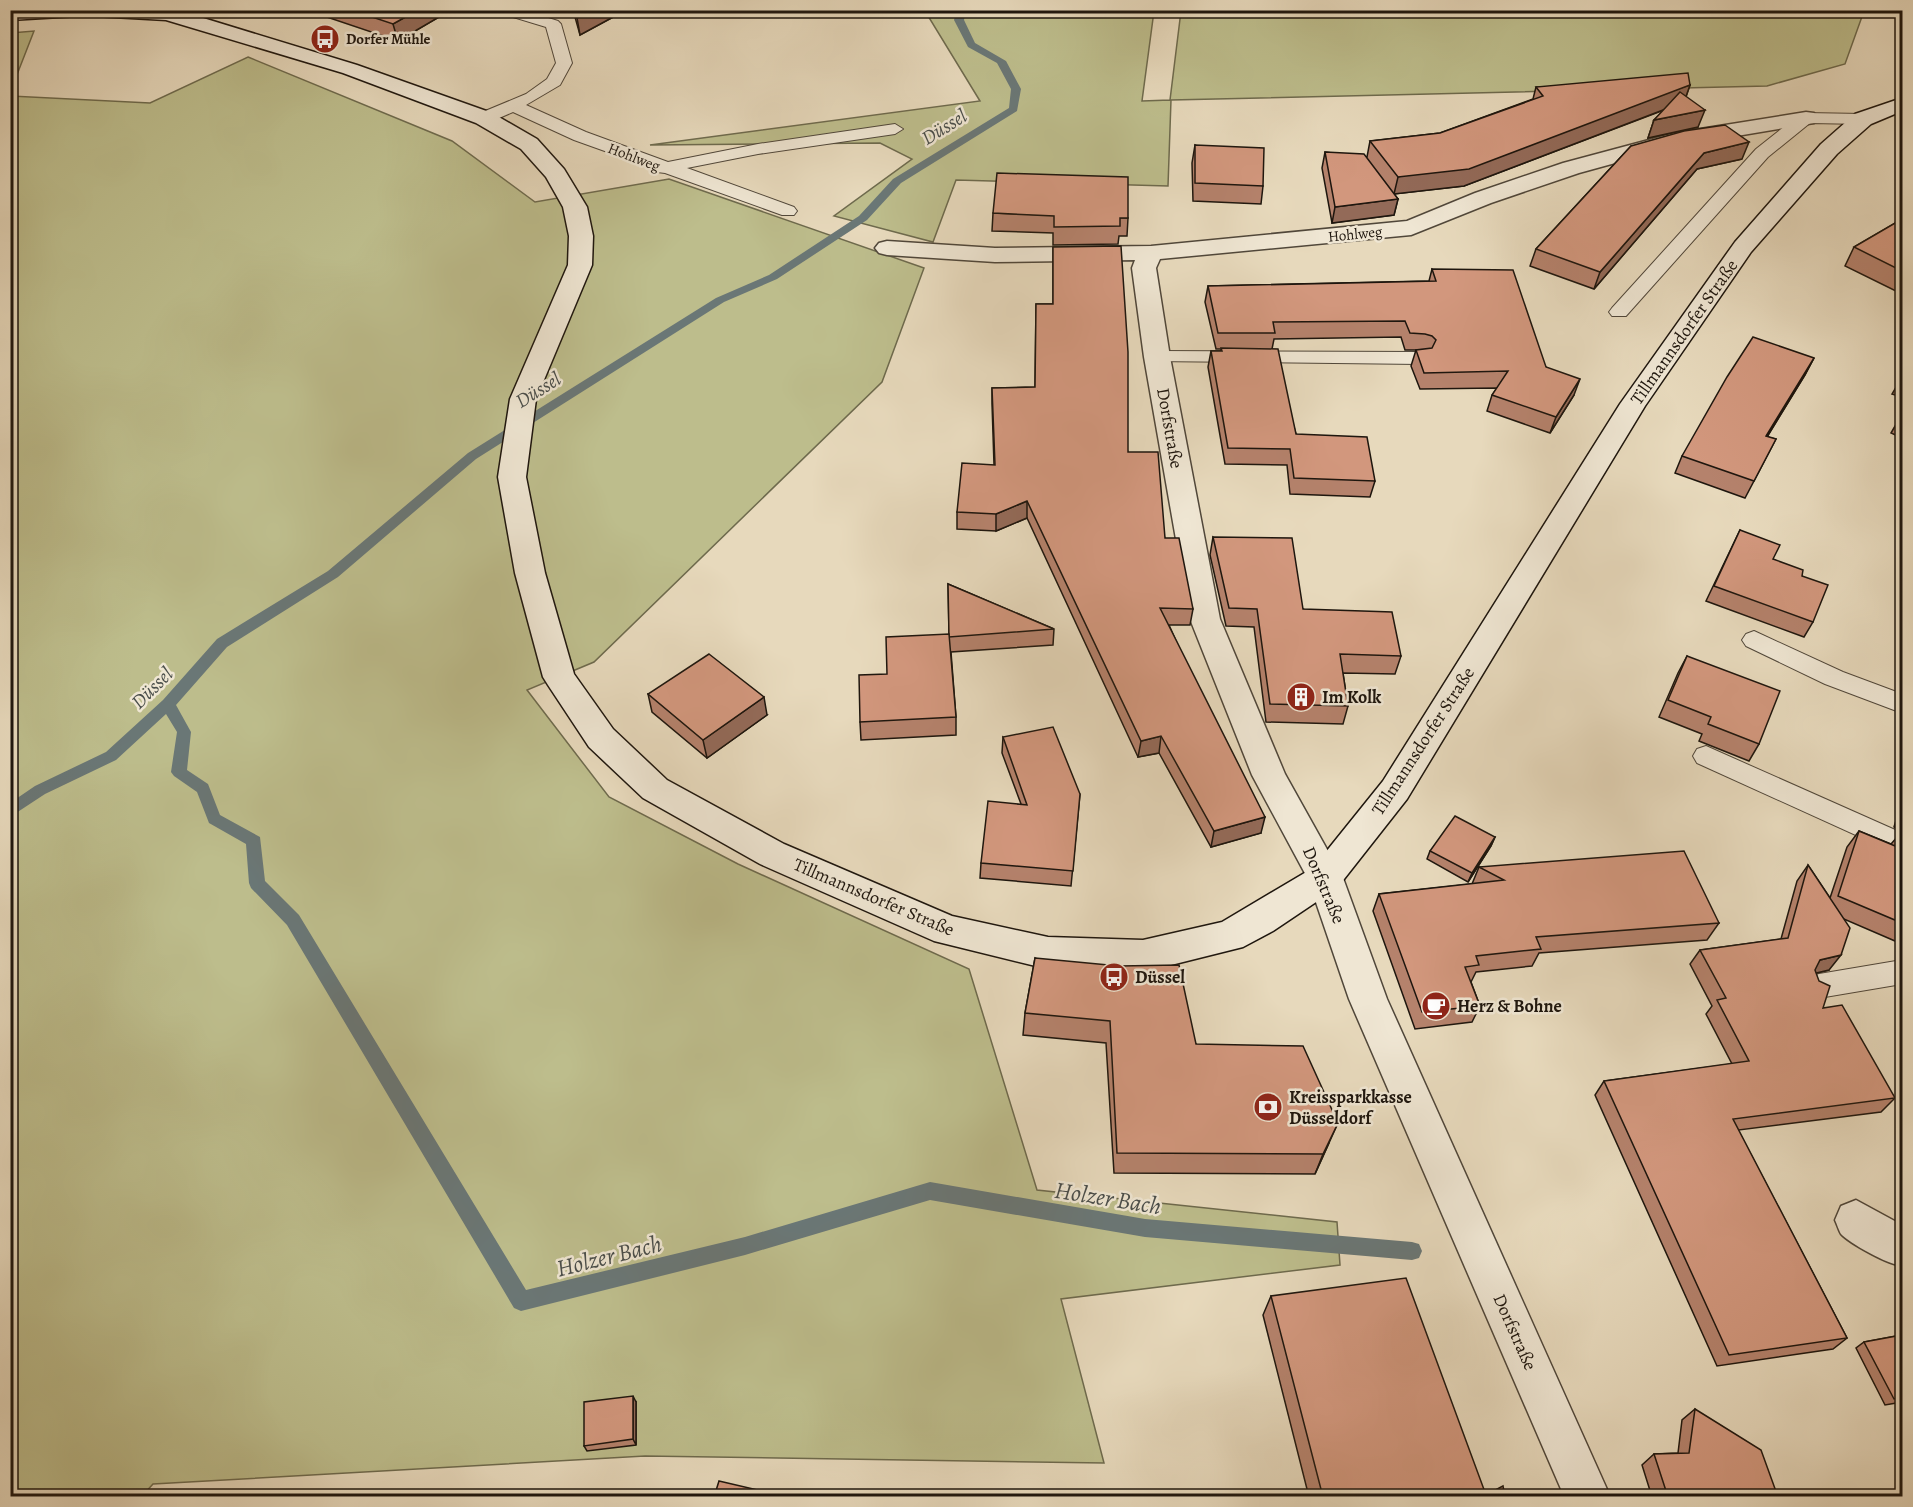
<svg xmlns="http://www.w3.org/2000/svg" width="1913" height="1507" font-family="Alegreya,serif">
<rect width="100%" height="100%" fill="#e7d9bc"/>
<filter id="stains"><feTurbulence type="fractalNoise" baseFrequency=".00333" numOctaves="4"/><feColorMatrix values="0 0 0 0 .2 0 0 0 0 .09 0 0 0 0 .02 0 0 0 .5 -.17"/></filter>
<radialGradient id="worn" r=".72"><stop offset=".6" stop-color="#630" stop-opacity="0"/><stop offset="1" stop-color="#630" stop-opacity=".3"/></radialGradient>
<g fill="#bdbd8c" stroke="#6e6a4d" stroke-width="1.5">
<path d="M925,11h229l-12,90 28,-1 11,-89h683l-19,53 -78,22 -596,14 -3,86 -212,-6 -23,62 -99,-26 78,-57 -32,-16 -230,2 330,-44z"/>
<path d="M34,31l-23,59v-57z"/>
<path d="M248,57l204,84 83,61 134,-23 255,89 -42,114 -288,280 -67,28 82,107 129,67 231,105 68,221 300,32 3,43 -279,34 43,164 -459,-7 -492,28 -11,12h-131v-1400l139,7z"/>
</g>
<g fill="none" stroke-linecap="round" stroke-linejoin="round">
<path fill="#6a7776" fill-rule="evenodd" d="M957,10h9l-2,10 11,23 31,18 15,28 -4,22 -116,72 -34,37 -90,59 -53,23 -248,157 -138,118 -111,70 -51,58 15,27 -4,38 21,14 12,31 40,22 5,44 34,34 227,375 219,-53 185,-55 215,37 267,23 7,2 3,7 -3,7 -7,2 -267,-23 -215,-37 -185,55 -224,56 -7,-3 -227,-383 -36,-37 -2,-5 -3,-39 -37,-21 -12,-31 -23,-16 -3,-4 6,-40 -11,-18 -50,46 -71,34 -35,23v-14l25,-17 71,-34 57,-52 54,-61 111,-68 140,-118 248,-155 53,-23 90,-59 34,-37 116,-71 2,-19 -14,-26 -29,-16 -14,-27z"/>
<g stroke="#50473a" stroke-width="2">
<g id="lane">
<path d="M498,10h25l35,11 3,3 11,39 -12,22 -34,20 60,27 82,30 90,-18 137,-20 8,5 -8,5 -137,20 -71,14 107,39 3,4 -3,4h-12l-117,-42 -8,-1 -2,-3 -81,-29 -61,-28 -23,10h-12l-2,-4 2,-4 48,-20 21,-15 9,-16 -10,-36 -46,-14z"/>
<path d="M1806,113l57,1 8,5 -8,5 -53,-1 -42,34 -142,159h-14l-3,-4 3,-4 144,-159 44,-35z"/>
<path d="M1157,351l263,1 7,2 3,4 -3,4 -7,2 -270,-3 -3,-4 3,-4z"/>
<path d="M1754,631l89,41 59,22v19l-77,-29 -79,-38 -4,-6 4,-6z"/>
<path d="M1706,746l196,87v23l-205,-93 -4,-7 4,-7z"/>
<path d="M1902,960v24l-83,14 -10,-3 -4,-9 4,-9 10,-3z"/>
</g>
</g>
<g stroke="#50473a" stroke-width="3">
<g id="street">
<path d="M1806,112l8,1 3,5 -3,5 -137,23 -98,27 -88,30 -80,32 -251,24 -4,9 14,89 50,262 65,155 58,104 44,121 223,497h-46l-215,-497 -41,-120 -56,-104 -62,-156 -46,-262 -12,-89 3,-8 -140,2 -108,-7 -8,-2 -4,-5 4,-5 8,-2 108,7 156,-2 256,-25 68,-28 88,-30 112,-30z"/>
<path d="M1856,1200l46,25v40c-10,2 -53,-22 -61,-31 -2,-3 -4,-10 -6,-14l6,-14z"/>
</g>
</g>
<g stroke="#1e160e" stroke-width="3">
<path id="secondary" d="M10,10h167l180,55 135,48 45,26 27,30 23,38 6,29 -1,29 -56,134 -10,78 19,96 29,101 39,55 54,51 117,64 168,72 96,21 95,3 79,-18 91,-54 70,-87 237,-377 115,-162 86,-98 34,-30 47,-16v13l-31,13 -34,30 -86,98 -106,154 -238,393 -70,89 -64,43 -30,16 -100,25 -95,-3 -114,-28 -174,-77 -117,-66 -54,-51 -41,-62 -5,-8 -28,-104 -17,-96 12,-78 58,-134 1,-29 -6,-29 -17,-30 -25,-28 -45,-26 -133,-50 -177,-53 -72,-4 -8,-3 -8,3 -68,4z"/>
</g>
<use href="#lane" fill="#efe6d3" fill-rule="evenodd"/>
<use href="#street" fill="#efe6d3" fill-rule="evenodd"/>
<use href="#secondary" fill="#efe6d3" fill-rule="evenodd"/>
</g>
<g fill="#b5826c" stroke="#1e160e" stroke-width="1.5">
<path d="M306,10h145l-53,31z"/>
<path d="M573,10h41l1,6 -35,19z"/>
<path d="M1690,85l-4,12 12,30 -50,11 6,-18 10,-10 -200,76 -70,8 4,5 -4,16 -62,8 -10,-55 3,-16 42,5 3,-16 70,-8 93,-34 3,-12z"/>
<path d="M1195,145l68,41 -2,18 -68,-3 -1,-38z"/>
<path d="M1631,146l111,13 -45,10 -103,120 -64,-23 6,-17z"/>
<path d="M993,213l135,5 -1,18h-8l-1,8 -65,1v-12l-61,-2z"/>
<path d="M1902,219v75l-57,-28 9,-19z"/>
<path d="M1053,247l75,205 37,86 28,71 -3,16h-21l92,208 -50,14 -52,-94 -21,4 -111,-239 -31,13 -39,-2v-17l37,-47 -2,-61v-16l43,-1 1,-83h17z"/>
<path d="M1432,269l114,98 28,28 -24,38 -63,-22 5,-16 5,-7 -77,1 -9,-23 5,-16h-11l-4,-13 -127,2 -2,10 24,85 79,47 -5,16 -80,-3 -3,-29 -62,-1 -17,-97 3,-16h10v-2h-5l-11,-47 3,-16 221,-5z"/>
<path d="M1814,358l-9,17 -38,62 9,2 -31,59 -70,-25 7,-17z"/>
<path d="M1902,377v20l-10,-3z"/>
<path d="M1902,414v24l-11,-5z"/>
<path d="M1740,530l33,29 29,17 11,46 -9,15 -98,-36z"/>
<path d="M1213,537l90,72 98,47 -6,18 -52,-1 5,33 -5,18 -77,-2 -12,-95 -28,-1 -16,-71z"/>
<path d="M948,584l106,45 -1,16 -102,7 5,65v18l-95,5 -1,-18 89,-88z"/>
<path d="M1687,656l72,88 -10,17 -50,-20 3,-7 -43,-17 19,-44z"/>
<path d="M648,694l119,21 -60,43 -55,-46z"/>
<path d="M1003,737l77,57 -9,92 -91,-8 1,-15 40,-59 -19,-51z"/>
<path d="M1902,801v31l-8,-5z"/>
<path d="M1859,831l32,13 7,-8 4,1v107l-58,-25 -15,51 -13,3 7,35 72,90 -14,14 -143,18 109,208 -14,11 -116,17 -122,-271 9,-14 128,-17 -26,-50 6,-8 -22,-42 10,-14 81,-11 16,-58 11,-16 22,33 17,-51z"/>
<path d="M1495,837l-4,9 -23,36 -41,-23 3,-8z"/>
<path d="M1479,867l240,56 -12,17 -168,13 -7,13 -56,6 -5,10 9,24 -8,16 -57,7 -42,-118 6,-17 93,-10z"/>
<path d="M1035,958l161,86 133,99 -14,31 -201,-1 -8,-130 -83,-8 2,-22z"/>
<path d="M1271,1296l215,199 19,2h-196l-46,-182z"/>
<path d="M1902,1335v67l-17,3 -29,-57 8,-6z"/>
<path d="M636,1402v43l-49,6 -3,-5z"/>
<path d="M1695,1409l83,88h-126l-10,-32 12,-11 24,-1 4,-33z"/>
</g>
<g fill="#936a58" stroke="#1e160e" stroke-width="1.5">
<path d="M418,10h33l-53,31 -5,-17z"/>
<path d="M591,10h23l1,6 -35,19 -3,-17z"/>
<path d="M1690,85l-6,17 -220,84 -70,8 4,-17z"/>
<path d="M1705,110l-7,17 -50,11 6,-18z"/>
<path d="M1749,142l-7,17 -45,10 -103,120 6,-17 104,-119z"/>
<path d="M1398,199l-4,16 -62,8 3,-16z"/>
<path d="M1814,358l-9,17 -48,78 9,-17z"/>
<path d="M1580,379l-6,16 -24,38 6,-16z"/>
<path d="M1027,501v17l-31,13v-17z"/>
<path d="M764,697l3,18 -60,43 -4,-18z"/>
<path d="M1161,736l-2,17 -21,4 3,-16z"/>
<path d="M1265,817l-4,16 -50,14 3,-16z"/>
<path d="M1495,837l-4,9 -23,36 4,-9z"/>
<path d="M1841,955l-12,15 -21,5 12,-15z"/>
<path d="M1338,1123l-9,20 -14,31 8,-20z"/>
<path d="M633,1396l3,6v43l-3,-6z"/>
</g>
<g fill="#d2977d" stroke="#1e160e" stroke-width="1.5">
<path d="M351,10h67l-25,14z"/>
<path d="M575,10h16l-14,8z"/>
<path d="M1688,73l2,12 -221,84 -71,8 -28,-36 70,-8 103,-37 -7,-9z"/>
<path d="M1680,92l25,18 -51,10z"/>
<path d="M1725,125l24,17 -45,11 -104,119 -64,-23 95,-103 53,-15z"/>
<path d="M1195,145l69,3 -1,38 -68,-3z"/>
<path d="M1325,152l39,2 34,45 -63,8z"/>
<path d="M997,173l131,4v41h-8v8l-66,1v-11l-61,-3z"/>
<path d="M1902,219v52l-48,-24z"/>
<path d="M1121,246l7,106v100h30l7,86h14l14,71 -33,-1 105,209 -51,14 -53,-95 -20,5 -114,-240 -31,13 -39,-2 5,-49 33,2 -3,-77 43,-1 1,-83h17v-57z"/>
<path d="M1432,269l81,1 33,97 34,12 -24,38 -64,-22 16,-24 -84,2 -8,-23 16,-2 4,-8 -4,-4 -7,-2 -15,-1 -5,-12 -132,1 2,11h-57l-10,-47 228,-5z"/>
<path d="M1753,337l61,21 -48,78 10,3 -22,42 -72,-25 45,-79z"/>
<path d="M1221,348l57,1 18,85 71,3 8,44 -81,-3 -4,-29 -62,-1 -17,-97h11z"/>
<path d="M1740,530l40,15 -7,14 30,11 -1,6 26,9 -15,37 -99,-36z"/>
<path d="M1213,537l79,1 11,71 89,3 9,44 -61,-2 8,52 -78,-2 -13,-95 -28,-1z"/>
<path d="M948,584l106,45 -105,8z"/>
<path d="M949,634l7,83 -96,5 -1,-47 28,-1 -1,-37z"/>
<path d="M709,654l55,43 -61,43 -55,-46z"/>
<path d="M1687,656l93,35 -21,53 -51,-20 3,-7 -43,-17z"/>
<path d="M1053,727l27,67 -7,77 -92,-8 7,-62 39,4 -24,-68z"/>
<path d="M1455,816l40,21 -23,36 -42,-22z"/>
<path d="M1859,831l36,15 3,-10 4,1v86l-64,-27z"/>
<path d="M1684,851l35,72 -183,14 5,12 -65,7 3,9 -14,2 15,39 -58,6 -43,-118 125,-14 -25,-13z"/>
<path d="M1808,865l42,63 -9,27 -21,5 -5,10 4,11 11,5 -7,22 19,-3 53,93 -162,21 114,219 -118,17 -125,-274 145,-20 -32,-61 9,-2 -26,-48 88,-12z"/>
<path d="M1035,958l84,8 60,-1 17,79 107,2 35,77 -15,31 -206,-1 -7,-132 -85,-8z"/>
<path d="M1406,1278l80,217 17,-9 2,11h-182l-52,-201z"/>
<path d="M1902,1335v62l-8,2 -30,-57z"/>
<path d="M633,1396v43l-49,7v-44z"/>
<path d="M1695,1409l66,41 17,47h-110l-14,-43 35,-1z"/>
<path d="M719,1481l69,16h-74z"/>
</g>
<defs>
<g id="bus-disc" transform="scale(1.5)"><circle r="9.5" fill="#8f2418" stroke="#efe6d3"/><path d="M-5-6H5V4H4V6H2V4H-2V6H-4V4H-5ZM-3.5-4V0h7V-4ZM-3.5 1.2v1.5H-2V1.2ZM2 1.2v1.5H3.5V1.2Z" fill="#fff"/></g>
<g id="building-disc" transform="scale(1.5)"><circle r="9.5" fill="#8f2418" stroke="#efe6d3"/><path d="M-4-6H4V6H1V3H-1V6H-4ZM-2.5-4.3h1.7v1.8h-1.7ZM.8-4.3h1.7v1.8H.8ZM-2.5-1h1.7V.8h-1.7ZM.8-1h1.7V.8H.8Z" fill="#fff"/></g>
<g id="cafe-disc" transform="scale(1.5)"><circle r="9.5" fill="#8f2418" stroke="#efe6d3"/><path d="M-5.5-4.5H6V0H3Q3 3.5 0 3.5H-2.5Q-5.5 3.5-5.5 0ZM3-3.2v2h1.7v-2ZM-6 4.5H4V6H-6Z" fill="#fff"/></g>
<g id="bank-disc" transform="scale(1.5)"><circle r="9.5" fill="#8f2418" stroke="#efe6d3"/><path d="M-6-4H6V4H-6ZM0-2.3a2.3 2.3 0 1 0 0 4.6a2.3 2.3 0 1 0 0-4.6Z" fill="#fff"/></g>
</defs>
<g fill-rule="evenodd">
<use href="#bus-disc" x="325" y="39"/>
<use href="#building-disc" x="1301" y="697"/>
<use href="#bus-disc" x="1114" y="977"/>
<use href="#cafe-disc" x="1436" y="1006"/>
<use href="#bank-disc" x="1268" y="1107"/>
</g>
<g text-anchor="middle" dominant-baseline="central" stroke-width="5" stroke-linejoin="round" paint-order="stroke">
<g font-size="15" font-weight="bold" fill="#1e160e" stroke="#efe6d3" text-anchor="start">
<text x="346" y="39">Dorfer Mühle</text>
</g>
<g font-size="15" fill="#1e160e" stroke="#efe6d3">
<text transform="translate(634 157) rotate(21)">Hohlweg</text>
<text transform="translate(1355 234) rotate(-6)">Hohlweg</text>
</g>
<g font-size="18" fill="#1e160e" stroke="#efe6d3">
<text transform="translate(1684 332) rotate(-55)">Tillmannsdorfer Straße</text>
<text transform="translate(1170 428) rotate(80)">Dorfstraße</text>
<text transform="translate(1423 741) rotate(-57)">Tillmannsdorfer Straße</text>
<text transform="translate(1324 885) rotate(67)">Dorfstraße</text>
<text transform="translate(874 897) rotate(23)">Tillmannsdorfer Straße</text>
<text transform="translate(1515 1332) rotate(66)">Dorfstraße</text>
</g>
<g font-size="18" font-weight="bold" fill="#1e160e" stroke="#efe6d3" text-anchor="start">
<text x="1322" y="697">Im Kolk</text>
<text x="1135" y="977">Düssel</text>
<text x="1457" y="1006">Herz &amp; Bohne</text>
<text x="1289" y="1097">Kreissparkkasse<tspan x="1289" dy="21">Düsseldorf</tspan></text>
</g>
<g font-size="20" font-style="italic" fill="#4a4e4b" stroke="#efe6d3">
<text transform="translate(944 127) rotate(-32)">Düssel</text>
<text transform="translate(538 390) rotate(-32)">Düssel</text>
<text transform="translate(152 688) rotate(-45)">Düssel</text>
</g>
<g font-size="24" font-style="italic" fill="#4a4e4b" stroke="#efe6d3">
<text transform="translate(1108 1198) rotate(9)">Holzer Bach</text>
<text transform="translate(609 1256) rotate(-14)">Holzer Bach</text>
</g>
</g>
<rect width="1913" height="1507" fill="none" stroke="#e7d9bc" stroke-width="36"/>
<rect x="12" y="12" width="1889" height="1483" fill="none" stroke="#1e160e" stroke-width="3"/>
<rect x="18" y="18" width="1877" height="1471" fill="none" stroke="#1e160e" stroke-width="1.5"/>
<rect width="100%" height="100%" filter="url(#stains)"/>
<rect width="100%" height="100%" fill="url(#worn)"/>
</svg>
